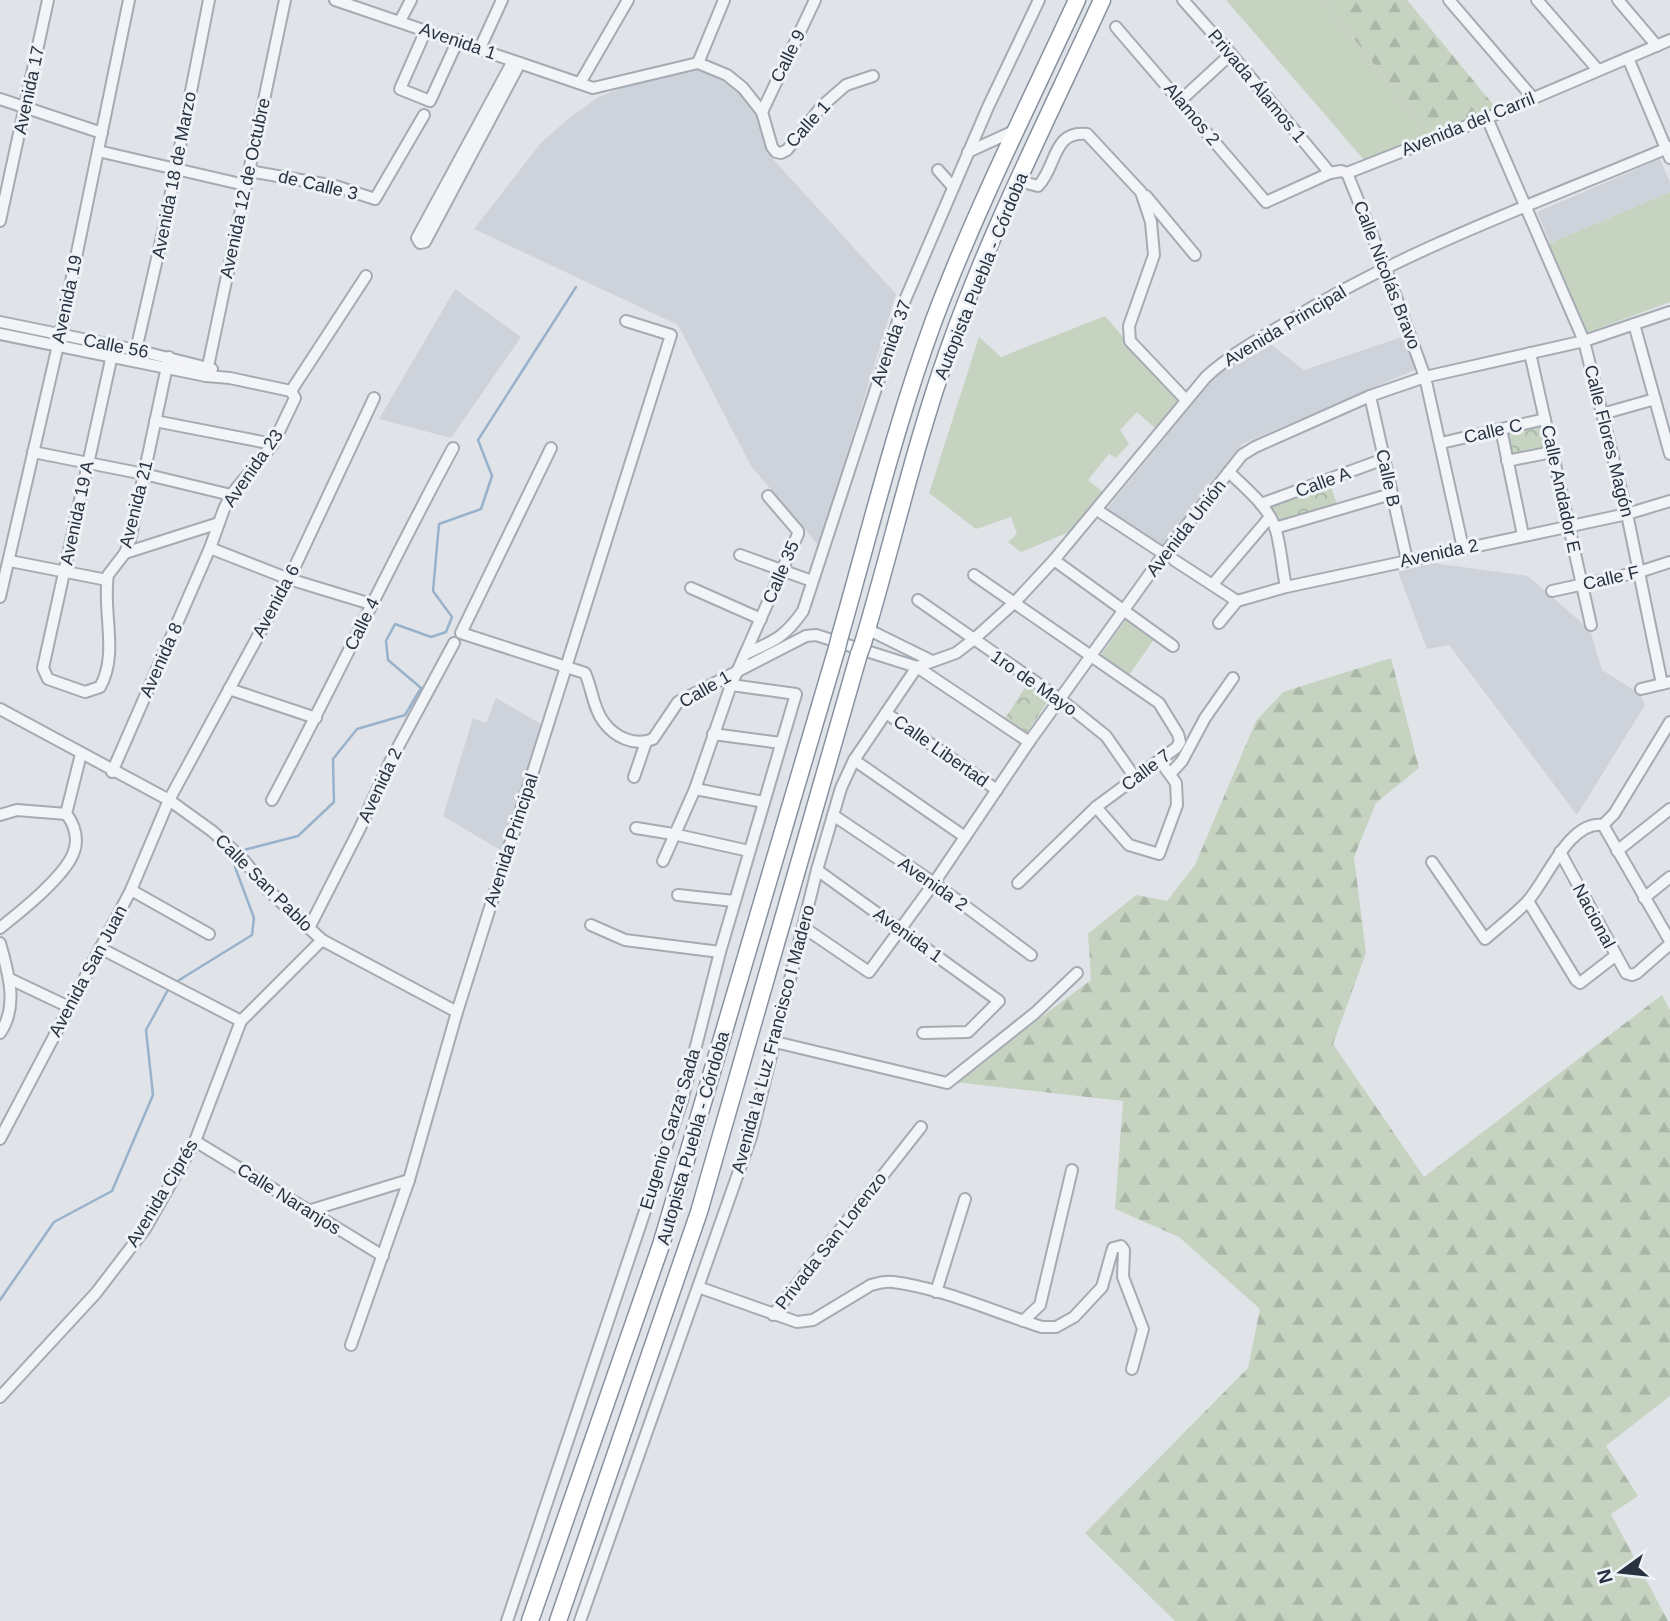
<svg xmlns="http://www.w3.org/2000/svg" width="1670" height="1621" font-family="Helvetica,sans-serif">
<defs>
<pattern id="forest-firs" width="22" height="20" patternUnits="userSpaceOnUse" patternTransform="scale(1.75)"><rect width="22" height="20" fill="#c6d3c1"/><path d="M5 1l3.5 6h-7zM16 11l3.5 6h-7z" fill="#aab6a7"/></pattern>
<pattern id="park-crowns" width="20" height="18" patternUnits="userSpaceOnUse" patternTransform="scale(1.75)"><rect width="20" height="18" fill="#c6d3c1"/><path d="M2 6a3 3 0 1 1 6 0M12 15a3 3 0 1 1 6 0" fill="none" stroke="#aab6a7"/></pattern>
</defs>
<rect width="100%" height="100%" fill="#e0e4e9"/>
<g fill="#ced3db">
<path d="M686,67h19l26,14 25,30 16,47 124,136 -77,252 -68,-80 -73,-141 -204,-96 66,-85 29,-26 30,-21 39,-16z"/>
<path d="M1660,159l10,23v10l-120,51 -13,-31z"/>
<path d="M455,289l66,48 -70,101 -72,-19z"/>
<path d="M1405,336l12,33 -175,75 -80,101 -56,-35 107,-131 13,-12 42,-25 36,28z"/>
<path d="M1433,563l95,13 62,54 12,40 38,24 5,11 -68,110 -128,-170 -22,4 -29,-77z"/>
<path d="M496,698l45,26 -39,127 -59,-35 30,-98 13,5z"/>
</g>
<g fill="#c6d3c1">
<path d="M1226,0h97l107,135 -65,26z"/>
<path d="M1670,192v110l-84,31 -38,-89z"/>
<path d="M1105,316l73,84 -22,29 -19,-17 -17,18 9,14 -13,14 -7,-4 -21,26 15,12 -34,40 -48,20 -13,-10 9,-8 -6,-17 -35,12 -47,-36 50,-156 22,20z"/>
<path d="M1127,618l28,20 -26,37 -28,-20z"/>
</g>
<g fill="url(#forest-firs)">
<path d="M1323,0h84l89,108 -66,27z"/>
<path d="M1391,658l28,110 -43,35 -22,54 12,96 -33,91 91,133 238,-182 8,15v386l-64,50 32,50 -27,18 57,107h-493l-90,-88 163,-165 12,-59 -81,-72 -64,-28 8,-108 -169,-19 137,-102 -3,-46 48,-39 31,6 28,-36 61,-144 27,-29z"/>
</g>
<g fill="url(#park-crowns)">
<path d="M1543,423l6,26 -36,8 -6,-26z"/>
<path d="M1330,483l7,22 -57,18 -11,-19z"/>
<path d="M1028,683l22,15 -24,36 -22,-14z"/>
</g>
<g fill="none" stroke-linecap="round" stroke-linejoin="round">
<g stroke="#99b2cb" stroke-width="2.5">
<path d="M240,851l58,-15 36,-34 -1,-43 24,-30 48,-14 16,-27 -33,-28 -2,-19 9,-17 36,13 15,-5 6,-15 -19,-26 6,-67 42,-15 11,-33 -14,-36 98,-153"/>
<path d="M176,982l76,-47 2,-17 -19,-51"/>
<path d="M0,1300l54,-78 58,-31 41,-96 -7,-65 23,-42"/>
</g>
<g stroke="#a5abb3" stroke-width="14">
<g id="minor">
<path d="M335,0l258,88 105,-25 29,12 16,13 19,24 10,35 4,5 5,1 6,-3 35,-44 24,-21 27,-9"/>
<path d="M1183,0l48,54 99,119"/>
<path d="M1449,0l84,98"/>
<path d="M1537,0l61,70"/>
<path d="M1618,0l39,46"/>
<path d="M400,21l11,-21"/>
<path d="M1116,27l150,175 64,-29 11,-2 6,2 140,-55 183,-78"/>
<path d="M426,30l-26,59 30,12 28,-61"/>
<path d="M480,48l22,-48"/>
<path d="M1628,58l42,100"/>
<path d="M513,61l-96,177 3,5 5,-1 95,-179"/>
<path d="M698,63l26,-63"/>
<path d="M580,83l48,-83"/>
<path d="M0,99l102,34"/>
<path d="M1181,100l50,-46"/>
<path d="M762,112l53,-112"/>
<path d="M1487,118l97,223 43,173 35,170"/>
<path d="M98,151l147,34"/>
<path d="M968,152l48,-22"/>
<path d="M938,170l15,17"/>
<path d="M249,171l86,15 40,13 49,-84"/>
<path d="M1347,173l38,94 40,110 38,171"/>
<path d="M1019,181l19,5c19,-19 14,-56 49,-52l54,58 10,30 3,33 -25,71 1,15 56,59"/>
<path d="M1146,196l49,59"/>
<path d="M0,221l48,-221"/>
<path d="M0,322l136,28 76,19"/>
<path d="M1634,324l36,130"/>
<path d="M0,334l206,42 24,2 61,13"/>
<path d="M114,346l-71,322 5,11 37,13 15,-5c19,-33 2,-76 8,-112l17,-22 5,-13 39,-183"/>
<path d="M136,350l28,-122 45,-228"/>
<path d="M1530,353l61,272"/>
<path d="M206,376l79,-376"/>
<path d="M291,391l75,-115"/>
<path d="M1370,396l37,164"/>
<path d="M1602,414l53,-15"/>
<path d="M155,421l118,23"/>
<path d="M1501,429l22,106"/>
<path d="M1441,443l104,-24"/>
<path d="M551,448l-90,185 124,40c7,15 8,35 18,48 11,16 32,26 50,18l25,-37 128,-66 10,-1 101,32 112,75"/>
<path d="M33,452l111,22 87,21"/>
<path d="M1507,461l45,-9"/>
<path d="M1229,472c16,16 38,33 46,55 6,19 7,41 11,60"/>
<path d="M1261,504l123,-45"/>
<path d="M1097,510l67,44"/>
<path d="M1275,528l116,-34"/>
<path d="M210,548l79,31 82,25"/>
<path d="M125,553l94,-30"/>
<path d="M740,555l72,26"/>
<path d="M1054,560l119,86"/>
<path d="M1174,560l63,41"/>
<path d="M10,561l97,19"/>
<path d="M974,575l185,128 19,31 2,8 -4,6 -80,59 -78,76"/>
<path d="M1213,584l57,-67"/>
<path d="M691,588l70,31"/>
<path d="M1552,591l87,-19 31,-10"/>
<path d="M0,597l58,-252 71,-345"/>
<path d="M918,600l142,99 46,37 30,43"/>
<path d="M1219,623l18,-22 49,-14 341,-73 43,-13"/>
<path d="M867,629l65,32"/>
<path d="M745,654l53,-120v-3l-30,-35"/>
<path d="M917,667l39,-14 17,-13 42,-38 39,-42 152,-183c25,-23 55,-39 83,-56 119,-73 253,-120 381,-174"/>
<path d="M229,689l87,29"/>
<path d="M1641,689l29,-7"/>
<path d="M0,709l169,91 43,31 30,27 24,30 56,52 135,72"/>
<path d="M886,713l111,77"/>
<path d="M713,734l68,9"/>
<path d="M854,760l111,77"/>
<path d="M112,772l98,-224 14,-39 7,-14 42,-51 22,-46 -4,-7"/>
<path d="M1170,774l12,-13 23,-43 28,-40"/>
<path d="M634,777l12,-35"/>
<path d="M695,789l69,13"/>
<path d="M272,800c62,-116 118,-236 181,-352"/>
<path d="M1096,807l33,38 30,9 18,-49 -1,-22 -16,-22"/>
<path d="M0,815l17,-5 49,4"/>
<path d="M833,815l101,68 97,72"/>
<path d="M1603,825l67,116"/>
<path d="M636,828l37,6 76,17"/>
<path d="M1617,851l53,-42"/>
<path d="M1560,852l66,121 6,2 5,-2 33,-29"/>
<path d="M663,861l32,-72 36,-104 14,-31c29,-13 39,-16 58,-43l102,-311 83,-193 51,-107"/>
<path d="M1432,862l53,77c14,-12 28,-23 41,-36 20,-20 42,-83 77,-78l11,-11 56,-92"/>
<path d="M817,870l182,131 -31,31 -45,1"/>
<path d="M131,890l78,44"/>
<path d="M678,895l56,6"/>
<path d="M1644,898l26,-21"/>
<path d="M1528,901l48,79 4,3 35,-27"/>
<path d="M591,925l34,15 95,12"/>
<path d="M803,927l66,45 65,-89 95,-141 135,-188 78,-99 13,-8 115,-51 55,-19 159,-36 86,-29"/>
<path d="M0,928c20,-16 63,-50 73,-74 6,-13 2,-30 -7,-40l15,-60"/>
<path d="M309,928l51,-100 31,-68 63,-117"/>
<path d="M0,943c8,29 19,63 0,90"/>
<path d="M100,948l141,73"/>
<path d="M10,979l59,28"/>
<path d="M775,1042l172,41 88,-70 42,-40"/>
<path d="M0,1139l131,-249 38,-90 120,-221 85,-181"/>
<path d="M195,1141l188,115"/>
<path d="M308,1211l101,-31"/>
<path d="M698,1287l99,35 16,-2 58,-35c7,-2 14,-4 22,-3 49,6 101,30 149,45h14l18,-10 28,-30 11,-39 8,-2 3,4 -1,27 20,52 -11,40"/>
<path d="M936,1292l29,-93"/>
<path d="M773,1315l148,-188"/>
<path d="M1023,1321l17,-16 32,-135"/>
<path d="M351,1345l58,-165 48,-168 214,-677 -45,-14"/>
<path d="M0,1397l96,-104 49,-64 50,-88 46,-120 81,-81"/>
<path d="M507,1621l175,-520 38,-149 76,-258 -65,-9"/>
<path d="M580,1621l171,-484 66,-267 24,-82 13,-28 63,-93"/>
</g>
</g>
<g stroke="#8791a0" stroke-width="19">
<g id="highway">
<path d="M840,636c30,-105 56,-213 94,-316 41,-109 94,-214 143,-320"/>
<path d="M863,643c29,-97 51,-196 85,-292 42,-120 101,-235 154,-351"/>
<path d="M530,1621l131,-376 176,-597"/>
<path d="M558,1621l141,-409 160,-558"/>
</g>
</g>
<use href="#minor" stroke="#f3f4f7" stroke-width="10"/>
<use href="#highway" stroke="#fff" stroke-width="16"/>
<g stroke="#8791a0" stroke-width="19" stroke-linecap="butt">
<g id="highway-bridge">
<path d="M837,648l3,-12"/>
<path d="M859,654l4,-11"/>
</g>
</g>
<use href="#highway-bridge" stroke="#fff" stroke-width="16"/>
</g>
<g text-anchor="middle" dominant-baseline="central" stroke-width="6" stroke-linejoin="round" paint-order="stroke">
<g font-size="18" fill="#283241" stroke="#eff3f7">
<text transform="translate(458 41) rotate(19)">Avenida 1</text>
<text transform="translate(788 56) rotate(-64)">Calle 9</text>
<text transform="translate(1257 86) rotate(50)">Privada Álamos 1</text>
<text transform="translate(29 90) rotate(-78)">Avenida 17</text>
<text transform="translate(1192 114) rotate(50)">Alamos 2</text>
<text transform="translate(808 124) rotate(-48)">Calle 1</text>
<text transform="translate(1468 124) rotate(-22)">Avenida del Carril</text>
<text transform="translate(174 175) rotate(-79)">Avenida 18 de Marzo</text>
<text transform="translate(318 185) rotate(13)">de Calle 3</text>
<text transform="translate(245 188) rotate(-78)">Avenida 12 de Octubre</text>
<text transform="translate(1387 275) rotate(69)">Calle Nicolás Bravo</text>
<text transform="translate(981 276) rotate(-68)">Autopista Puebla - Córdoba</text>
<text transform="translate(67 299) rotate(-78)">Avenida 19</text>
<text transform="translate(1285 326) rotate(-31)">Avenida Principal</text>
<text transform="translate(891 343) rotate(-71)">Avenida 37</text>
<text transform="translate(116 346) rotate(11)">Calle 56</text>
<text transform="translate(1493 431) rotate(-13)">Calle C</text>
<text transform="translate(1609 441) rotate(76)">Calle Flores Magón</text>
<text transform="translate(253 468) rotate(-55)">Avenida 23</text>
<text transform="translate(1388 478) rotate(78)">Calle B</text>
<text transform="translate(1323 482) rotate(-20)">Calle A</text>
<text transform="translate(1561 489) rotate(78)">Calle Andador E</text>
<text transform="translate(136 504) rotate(-76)">Avenida 21</text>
<text transform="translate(77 513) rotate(-78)">Avenida 19 A</text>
<text transform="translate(1186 528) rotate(-52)">Avenida Unión</text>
<text transform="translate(1439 553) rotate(-12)">Avenida 2</text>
<text transform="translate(781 572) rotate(-67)">Calle 35</text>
<text transform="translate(1611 578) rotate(-13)">Calle F</text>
<text transform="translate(276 601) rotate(-62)">Avenida 6</text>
<text transform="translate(362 624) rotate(-64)">Calle 4</text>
<text transform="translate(161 660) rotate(-66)">Avenida 8</text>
<text transform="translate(1034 683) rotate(35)">1ro de Mayo</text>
<text transform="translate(705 689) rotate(-30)">Calle 1</text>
<text transform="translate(941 751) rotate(35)">Calle Libertad</text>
<text transform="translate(1146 770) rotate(-37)">Calle 7</text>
<text transform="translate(380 785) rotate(-65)">Avenida 2</text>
<text transform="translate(511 840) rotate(-72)">Avenida Principal</text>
<text transform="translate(264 883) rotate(45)">Calle San Pablo</text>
<text transform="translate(933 884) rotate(35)">Avenida 2</text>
<text transform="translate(1594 916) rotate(62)">Nacional</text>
<text transform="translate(908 935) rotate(36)">Avenida 1</text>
<text transform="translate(88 971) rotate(-62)">Avenida San Juan</text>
<text transform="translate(773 1039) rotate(-75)">Avenida la Luz Francisco I Madero</text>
<text transform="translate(670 1129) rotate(-73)">Eugenio Garza Sada</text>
<text transform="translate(693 1138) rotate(-74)">Autopista Puebla - Córdoba</text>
<text transform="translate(162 1193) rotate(-59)">Avenida Ciprés</text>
<text transform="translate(289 1199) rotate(32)">Calle Naranjos</text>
<text transform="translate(831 1241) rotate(-52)">Privada San Lorenzo</text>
</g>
</g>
<g transform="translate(1621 1572) rotate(255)" stroke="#eff3f7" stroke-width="5" paint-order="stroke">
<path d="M0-5L12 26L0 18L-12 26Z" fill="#283241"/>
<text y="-10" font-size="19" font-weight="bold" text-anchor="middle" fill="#283241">N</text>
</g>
</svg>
